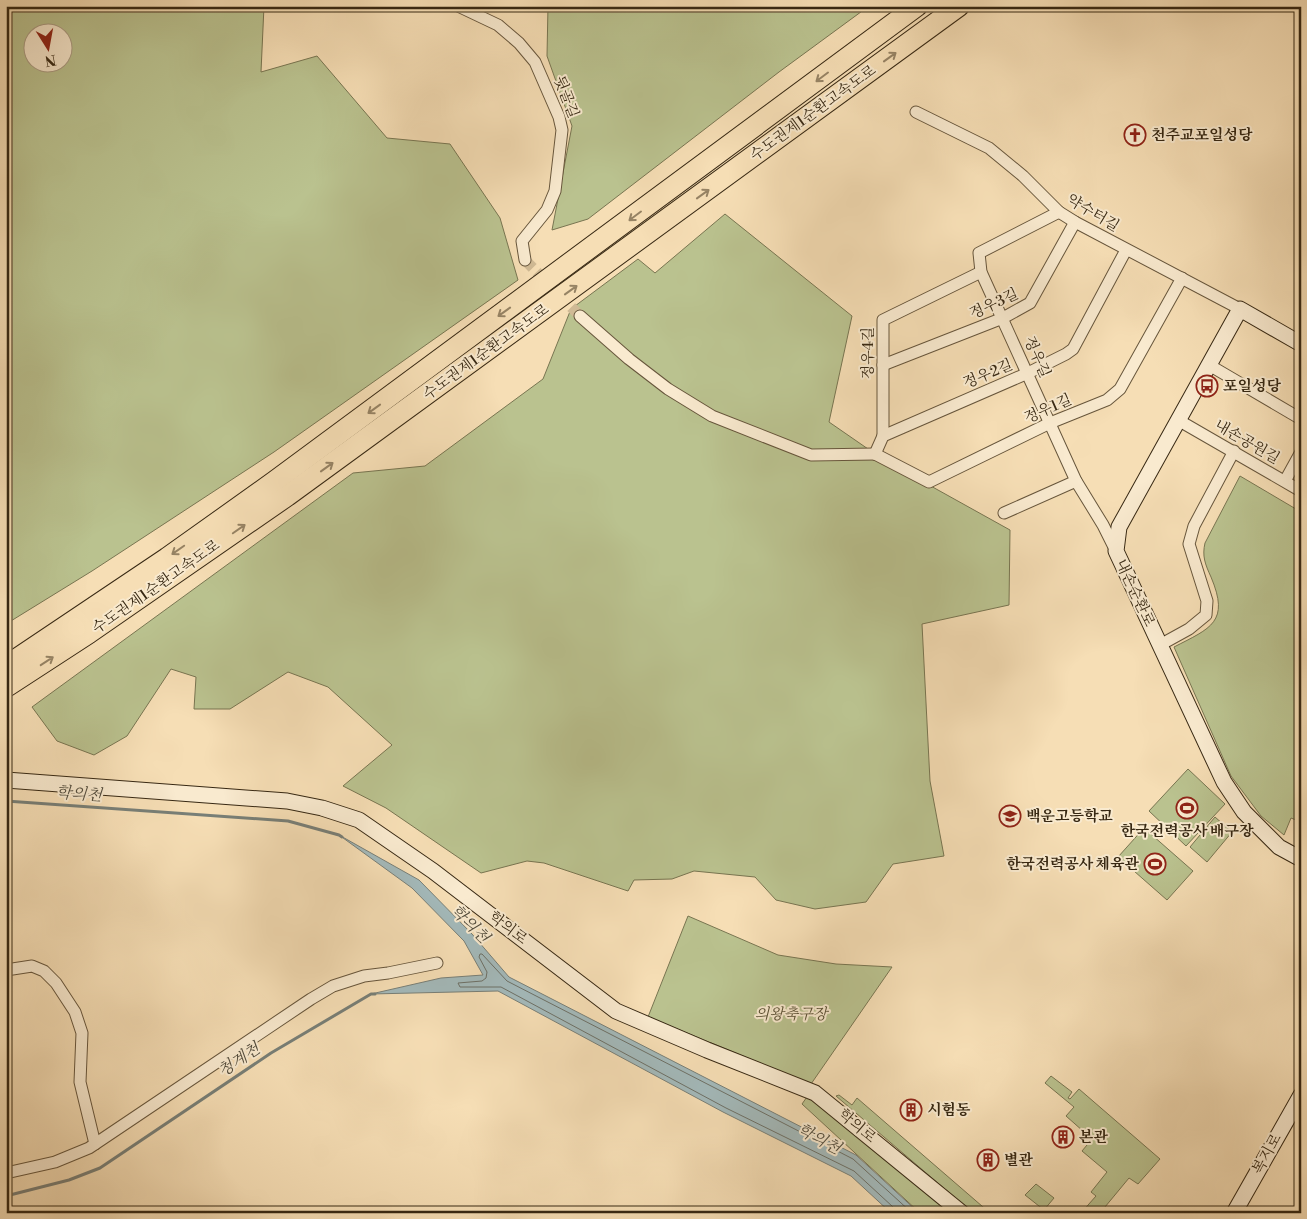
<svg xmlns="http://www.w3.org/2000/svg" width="1307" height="1219" font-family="'Libre Bodoni','Noto Serif KR',serif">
<rect width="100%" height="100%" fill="#f6deb5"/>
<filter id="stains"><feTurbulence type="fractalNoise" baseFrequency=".004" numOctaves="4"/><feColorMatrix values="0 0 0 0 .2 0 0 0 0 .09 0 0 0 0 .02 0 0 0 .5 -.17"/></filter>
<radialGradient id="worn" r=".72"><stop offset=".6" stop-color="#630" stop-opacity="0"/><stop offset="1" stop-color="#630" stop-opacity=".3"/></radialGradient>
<g fill="#bac28f" stroke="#787551" fill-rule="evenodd">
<path d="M6,6h258l-3,66 56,-16 70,82 63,6 50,74 18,62 -244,172 -182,119 -86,53zM32,32h30v30h-30z"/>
<path d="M548,6h321l-90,66 -191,147 -36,11 20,-104 -25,-70z"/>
<path d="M725,214l127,102 -23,106 55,38 126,70 -1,75 -87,19 8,157 14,75 -51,8 -27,38 -51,7 -39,-9 -21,-23 -61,-6 -22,8 -38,1 -6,11 -84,-28 -17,-2 -46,12 -95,-65 -43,-22 49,-41 -64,-58 -40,-15 -58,37h-36l2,-32 -25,-8 -44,67 -33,19 -37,-14 -25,-34 321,-234 72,-7 118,-87 28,-70 67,-50 17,14z"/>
<path d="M1240,476l61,36v310l-10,-4 -7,17 -23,-19 -30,-40 -57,-129c37,-19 56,-25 37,-70 -6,-13 -9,-21 -6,-34z"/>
<path d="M1188,769l37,35 -39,42 -37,-35z"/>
<path d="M1215,817l17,15 -25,30 -17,-15z"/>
<path d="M1144,828l49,43 -26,29 -49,-43z"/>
<path d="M688,916l90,39 58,9 56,3 -81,117 -163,-67z"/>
<path d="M1051,1076l21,16 -4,6 2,1 9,-10 81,70 -22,25 -9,-6 -29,35h-19l15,-17 -5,-4 16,-20 -25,-21 10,-12 -26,-23 8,-9 -29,-24z"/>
<path d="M809,1094l145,119h-34l-118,-109z"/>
<path d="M839,1095l13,10 5,-7 133,115h-17l-137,-117z"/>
<path d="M1036,1184l18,14 -10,12 -19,-15z"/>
</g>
<path fill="#a3b9ba" stroke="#787f77" d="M339,835l80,45 53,54 37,43 347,178 63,58h-28l-40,-37 -128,-64 -225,-121 -127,3 70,-16 42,-3 -19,-34 -52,-53z"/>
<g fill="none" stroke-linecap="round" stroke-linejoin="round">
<path stroke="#6d7066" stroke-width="1" d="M894,1213l-1,-6 -39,-36 -128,-63 -225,-121h-41l-2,-4 24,-2 4,-3 1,-6 -8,-15 1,-3h2l25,27 346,178 59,54"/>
<g stroke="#787f77" stroke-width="3">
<path d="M6,801l282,20 51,14 3,2"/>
<path d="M6,1196l63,-16 31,-12 171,-115 100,-59h4"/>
</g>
<path stroke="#d0ba95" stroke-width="11" stroke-dasharray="11 5.5" stroke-linecap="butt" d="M525,260l55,56"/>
<g stroke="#67563c" stroke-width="13">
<g id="street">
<path d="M458,6l40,19 21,18 16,19 24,55 3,13 -7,61 -8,19 -25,31 3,19"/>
<path d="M916,112l73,36 34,28 36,36 16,10 165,87"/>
<path d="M1059,212l-80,41 2,19 95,209 27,44 13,26"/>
<path d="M580,316l49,43 39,30 44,27 99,39 64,-1"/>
<path d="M883,365l120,-47 27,-15 45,-81"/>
<path d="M1209,365l92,54"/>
<path d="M1178,420l123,71"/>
<path d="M883,436v-116l98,-48"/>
<path d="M875,454l54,28 121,-59 57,-23 13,-11 62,-111"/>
<path d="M875,454l8,-18 145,-63 38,-19 7,-5 53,-99"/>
<path d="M1285,481l16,-29"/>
<path d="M1004,513l72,-32"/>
<path d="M1160,645l29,-16 17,-14 1,-14 -18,-57 5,-18 40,-75"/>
<path d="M6,970l26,-4 12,5 12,12 19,29 7,21 -2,49 15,62"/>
<path d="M6,1173l49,-11 34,-14 222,-149 22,-13 31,-10 24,-3 49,-10"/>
</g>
</g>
<g stroke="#372813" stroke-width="17">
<g id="secondary">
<path d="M1301,344l-61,-35 -121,218 -3,24 108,231 20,30 35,35 22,12"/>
<path d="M6,780l281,21 35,7 37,12 74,51 183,140 91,39 108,43 147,120"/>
<path d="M1234,1213l67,-118"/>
</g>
</g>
<g stroke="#372813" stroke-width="22">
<g id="highway">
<path d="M6,666l161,-108 108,-77 642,-475"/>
<path d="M6,687l83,-54 198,-137 672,-490"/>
</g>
</g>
<use href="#street" stroke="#f9eacf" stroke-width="11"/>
<use href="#secondary" stroke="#f9eacf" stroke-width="15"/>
<use href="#highway" stroke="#f6deb5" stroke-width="20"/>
</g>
<defs><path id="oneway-shaft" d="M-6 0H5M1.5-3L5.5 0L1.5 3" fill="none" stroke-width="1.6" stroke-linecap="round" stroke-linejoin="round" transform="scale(1.25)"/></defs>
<g stroke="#968364">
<use href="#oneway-shaft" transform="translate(890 57) rotate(-36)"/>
<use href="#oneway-shaft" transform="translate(822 77) rotate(143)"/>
<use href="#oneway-shaft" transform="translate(703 194) rotate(-36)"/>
<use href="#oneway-shaft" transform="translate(635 216) rotate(143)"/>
<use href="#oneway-shaft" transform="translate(571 290) rotate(-36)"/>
<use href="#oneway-shaft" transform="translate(504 312) rotate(144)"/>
<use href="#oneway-shaft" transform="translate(374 409) rotate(144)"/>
<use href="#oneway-shaft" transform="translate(327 467) rotate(-36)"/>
<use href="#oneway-shaft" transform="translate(239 529) rotate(-35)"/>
<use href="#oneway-shaft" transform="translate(178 550) rotate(145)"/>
<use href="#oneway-shaft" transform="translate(47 661) rotate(-33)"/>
</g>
<defs>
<g id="church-ring" transform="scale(1.125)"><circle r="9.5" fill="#f9eacf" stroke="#8f2418" stroke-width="1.5"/><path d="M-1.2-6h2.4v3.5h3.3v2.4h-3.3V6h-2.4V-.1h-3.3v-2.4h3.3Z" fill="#8f2418"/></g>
<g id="bus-ring" transform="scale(1.125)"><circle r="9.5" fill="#f9eacf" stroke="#8f2418" stroke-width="1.5"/><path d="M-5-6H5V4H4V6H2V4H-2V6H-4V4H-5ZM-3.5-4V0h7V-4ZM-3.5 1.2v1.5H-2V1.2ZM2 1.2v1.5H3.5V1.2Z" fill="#8f2418"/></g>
<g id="stadium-ring" transform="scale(1.125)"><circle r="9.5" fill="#f9eacf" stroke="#8f2418" stroke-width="1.5"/><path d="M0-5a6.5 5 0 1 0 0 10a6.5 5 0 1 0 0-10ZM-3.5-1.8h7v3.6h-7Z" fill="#8f2418"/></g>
<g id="school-ring" transform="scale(1.125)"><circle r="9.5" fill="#f9eacf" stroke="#8f2418" stroke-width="1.5"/><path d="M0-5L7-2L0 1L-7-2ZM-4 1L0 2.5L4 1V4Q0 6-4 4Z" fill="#8f2418"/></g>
<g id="building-ring" transform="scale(1.125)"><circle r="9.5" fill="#f9eacf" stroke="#8f2418" stroke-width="1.5"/><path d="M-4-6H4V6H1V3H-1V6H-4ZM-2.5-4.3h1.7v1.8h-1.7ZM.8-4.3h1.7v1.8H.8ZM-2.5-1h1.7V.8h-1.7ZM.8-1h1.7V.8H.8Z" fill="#8f2418"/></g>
</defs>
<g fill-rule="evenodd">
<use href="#church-ring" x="1135" y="135"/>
<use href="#bus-ring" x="1207" y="386"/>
<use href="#stadium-ring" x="1187" y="808"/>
<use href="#school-ring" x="1010" y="816"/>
<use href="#stadium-ring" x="1155" y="864"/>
<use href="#building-ring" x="911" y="1110"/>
<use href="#building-ring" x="1063" y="1137"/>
<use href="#building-ring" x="988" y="1160"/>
</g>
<g text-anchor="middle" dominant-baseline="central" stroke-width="4" stroke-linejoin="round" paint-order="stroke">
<g font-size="15" fill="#372813" stroke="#f9eacf">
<text transform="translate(566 97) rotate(69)">뒷골길</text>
<text transform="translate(813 113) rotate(-36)">수도권제1순환고속도로</text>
<text transform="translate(1093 213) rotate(31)">약수터길</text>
<text transform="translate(994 304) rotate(-25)">정우3길</text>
<text transform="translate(486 352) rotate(-36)">수도권제1순환고속도로</text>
<text transform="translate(868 353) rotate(-90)">정우4길</text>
<text transform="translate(1037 357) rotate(66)">정우길</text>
<text transform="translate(988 374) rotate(-23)">정우2길</text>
<text transform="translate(1048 409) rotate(-24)">정우1길</text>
<text transform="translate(1247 442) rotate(30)">내손공원길</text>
<text transform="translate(156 587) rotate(-35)">수도권제1순환고속도로</text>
<text transform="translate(1135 593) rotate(65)">내손순환로</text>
<text transform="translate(508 928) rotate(37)">학의로</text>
<text transform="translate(857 1126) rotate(40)">학의로</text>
<text transform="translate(1267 1154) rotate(-61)">복지로</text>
</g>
<g font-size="15" font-weight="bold" fill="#372813" stroke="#f9eacf" text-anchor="start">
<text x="1151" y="135">천주교포일성당</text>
<text x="1223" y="386">포일성당</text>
<text x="1026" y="816">백운고등학교</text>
<text x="1187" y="831" text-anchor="middle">한국전력공사 배구장</text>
<text x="1139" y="864" text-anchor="end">한국전력공사 체육관</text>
<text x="927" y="1110">시험동</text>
<text x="1079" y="1137">본관</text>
<text x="1004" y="1160">별관</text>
</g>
<g font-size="15" font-style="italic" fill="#584e32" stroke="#f9eacf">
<text x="791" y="1014">의왕축구장</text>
</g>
<g font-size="16" font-style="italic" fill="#524c3d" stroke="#f9eacf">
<text transform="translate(79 794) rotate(4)">학의천</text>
<text transform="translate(470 924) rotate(45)">학의천</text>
<text transform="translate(239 1060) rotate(-34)">청계천</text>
<text transform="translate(819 1139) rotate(28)">학의천</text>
</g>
</g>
<rect width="1307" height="1219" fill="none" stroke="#f6deb5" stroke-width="25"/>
<rect x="8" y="8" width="1292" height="1204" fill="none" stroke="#372813" stroke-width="2.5"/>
<rect x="12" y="12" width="1282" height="1194" fill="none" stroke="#372813"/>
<g transform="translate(48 48) rotate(169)"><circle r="24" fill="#f9eacf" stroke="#ab9c84"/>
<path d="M0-4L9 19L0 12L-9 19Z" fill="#8f2418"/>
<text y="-8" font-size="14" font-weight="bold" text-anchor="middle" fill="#372813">N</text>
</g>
<rect width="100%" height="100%" filter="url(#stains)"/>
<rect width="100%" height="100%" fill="url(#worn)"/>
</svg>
